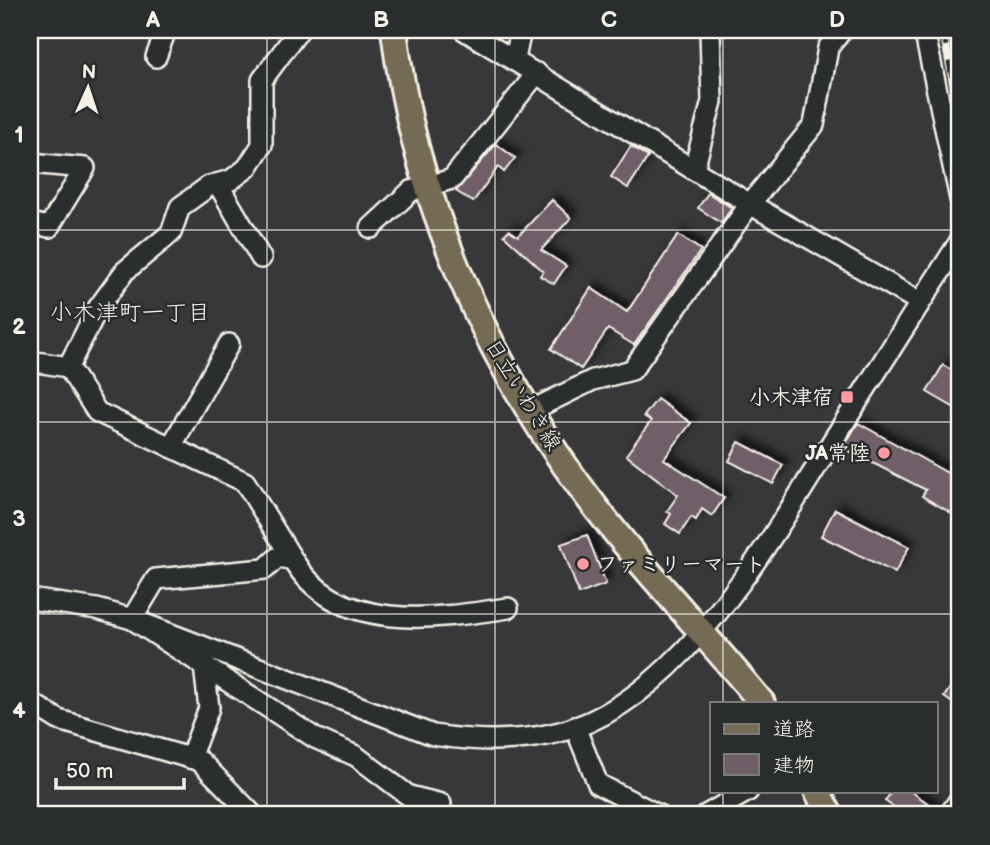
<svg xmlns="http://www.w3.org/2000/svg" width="990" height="845" font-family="'Balsamiq Sans','Klee One',sans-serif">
<defs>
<filter id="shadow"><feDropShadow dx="6" dy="-6" stdDeviation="3.5" flood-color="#0009"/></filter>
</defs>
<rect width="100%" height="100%" fill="#38373a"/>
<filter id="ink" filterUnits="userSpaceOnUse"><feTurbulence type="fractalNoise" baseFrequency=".0143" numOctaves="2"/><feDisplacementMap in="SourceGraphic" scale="14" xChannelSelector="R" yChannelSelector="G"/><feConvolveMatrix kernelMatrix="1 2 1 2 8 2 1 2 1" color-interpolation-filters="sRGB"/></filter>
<g filter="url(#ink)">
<g fill="#6f5e68" stroke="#f4f1e8" stroke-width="2" filter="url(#shadow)">
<path d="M496,144l19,14 -11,14 -6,-5 -25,35 -17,-11z"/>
<path d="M631,146l17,11 -20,31 -17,-11z"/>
<path d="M708,193l24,15 -11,15 -23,-15z"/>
<path d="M552,200l19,18 -30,32 25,16 -12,18 -14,-8 3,-5 -39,-36 5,-5 9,6z"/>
<path d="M678,235l23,15 -67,95 -26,-16 -27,40 -30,-20 40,-61 36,24z"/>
<path d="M943,365l17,10v36l-33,-19z"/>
<path d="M657,399l34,24 -27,36 60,39 -12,18 -10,-7 -6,11 -5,-3 -11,17 -15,-10 6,-10 -4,-3 11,-16 -52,-40 25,-34 -7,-5z"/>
<path d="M858,423l102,57v38l-38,-22 4,-6 -83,-42z"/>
<path d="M739,442l44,23 -10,19 -44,-23z"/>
<path d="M835,509l74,38 -14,26 -74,-37z"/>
<path d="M587,535l19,49 -27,10 -18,-50z"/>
<path d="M960,673v35l-16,-11z"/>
<path d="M892,791h18l28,19 -1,5h-32l-20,-14z"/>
</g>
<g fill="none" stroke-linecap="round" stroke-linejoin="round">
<g stroke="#f4f1e8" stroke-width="24">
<g id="minor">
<path d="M464,30l286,174 170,98"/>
<path d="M924,30l36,169"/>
<path d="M156,57l10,-27"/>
<path d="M515,59l6,-29"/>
<path d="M30,163l55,5 -36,59 -19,-4"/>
<path d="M694,169l18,-68 -2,-71"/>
<path d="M218,184l43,74"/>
<path d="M371,228l40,-37 41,-12 85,-106"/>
<path d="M30,361l38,6 29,45 148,70 48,78"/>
<path d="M68,367l30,-59 27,-37 46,-38 9,-26 29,-21 22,-6 16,-12 15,-23v-65l37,-50"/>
<path d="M528,412l65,-32 39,-10 118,-166 64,-79 14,-77 14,-18"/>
<path d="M171,447l58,-103"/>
<path d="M30,599l67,10 35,10 301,116c52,8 107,8 156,-13 106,-47 186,-190 246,-285 41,-65 83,-131 125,-196"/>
<path d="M30,702l29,18 141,41 53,54"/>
<path d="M575,727l23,57 60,31"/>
<path d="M190,758l19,-50 -5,-42"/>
<path d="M441,804l-32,-8 -53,-40 -41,-18 -183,-119 24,-40 109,-10 13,-12 15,3c44,74 143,59 215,48"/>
<path d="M706,815l42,-24"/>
<path d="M949,815l11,-16"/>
</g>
</g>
<g stroke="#f4f1e8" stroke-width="30">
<g id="major">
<path d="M394,30c20,167 90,327 190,462 55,74 120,140 178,211"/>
<path d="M817,791l13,24"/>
</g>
</g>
<use href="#minor" stroke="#2a2d2e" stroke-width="19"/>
<use href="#major" stroke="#746b52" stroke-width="24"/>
<g stroke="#f4f1e8" stroke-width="8">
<g id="rail">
<path d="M943,30l17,90"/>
<path d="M954,30l6,30"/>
</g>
</g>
<use href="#rail" stroke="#2a2d2e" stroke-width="5" stroke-dasharray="16" stroke-linecap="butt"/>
</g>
</g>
<path fill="none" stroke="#f4f1e8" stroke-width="2" stroke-opacity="0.55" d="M267,30v785M495,30v785M723,30v673M30,230h930M30,422h930M30,614h930M723,791v24"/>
<g fill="#ff9aa2" stroke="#2a2d2e" stroke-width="2.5">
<rect x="840" y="390" width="14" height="14" rx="3.5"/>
<circle cx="884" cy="453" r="7"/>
<circle cx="583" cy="564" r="7"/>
</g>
<g text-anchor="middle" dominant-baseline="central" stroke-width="5" stroke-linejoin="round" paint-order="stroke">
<g font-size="21" fill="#f4f1e8" stroke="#2a2d2e">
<text transform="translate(523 395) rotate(59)">日立いわき線</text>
</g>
<g font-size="21" font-weight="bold" fill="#f4f1e8" stroke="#2a2d2e" text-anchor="end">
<text x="833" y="397">小木津宿</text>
<text x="870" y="453">JA常陸</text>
<text x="597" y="564" text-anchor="start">ファミリーマート</text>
</g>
<g font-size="23" fill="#f4f1e8" stroke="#2a2d2e">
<text x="130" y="313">小木津町一丁目</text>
</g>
</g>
<rect width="990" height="845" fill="none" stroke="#2a2d2e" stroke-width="77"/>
<rect x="710" y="702" width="228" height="91" fill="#2a2d2e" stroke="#7b7b78" stroke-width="2"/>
<rect x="724" y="724" width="35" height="10" fill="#746b52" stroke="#7b7b78" stroke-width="2"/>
<text x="773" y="736" font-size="21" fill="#f4f1e8">道路</text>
<rect x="724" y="754" width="35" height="21" fill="#6f5e68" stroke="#7b7b78" stroke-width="2"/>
<text x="773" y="772" font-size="21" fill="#f4f1e8">建物</text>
<g transform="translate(88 88) rotate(3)" stroke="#2a2d2e" stroke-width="5" paint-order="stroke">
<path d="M0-5L12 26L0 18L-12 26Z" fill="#f4f1e8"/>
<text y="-10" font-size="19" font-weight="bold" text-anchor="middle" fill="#f4f1e8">N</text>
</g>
<path d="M56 778v10h128v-10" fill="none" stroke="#f4f1e8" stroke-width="3.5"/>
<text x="66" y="778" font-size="21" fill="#f4f1e8" stroke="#2a2d2e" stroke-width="5" paint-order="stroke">50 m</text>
<rect x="38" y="38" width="913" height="768" fill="none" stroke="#f4f1e8" stroke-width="2.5"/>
<g font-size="23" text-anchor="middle" font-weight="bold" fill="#f4f1e8">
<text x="153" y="27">A</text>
<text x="381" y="27">B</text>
<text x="609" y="27">C</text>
<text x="837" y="27">D</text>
<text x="19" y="142">1</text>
<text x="19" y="334">2</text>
<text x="19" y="526">3</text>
<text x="19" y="718">4</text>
</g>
</svg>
